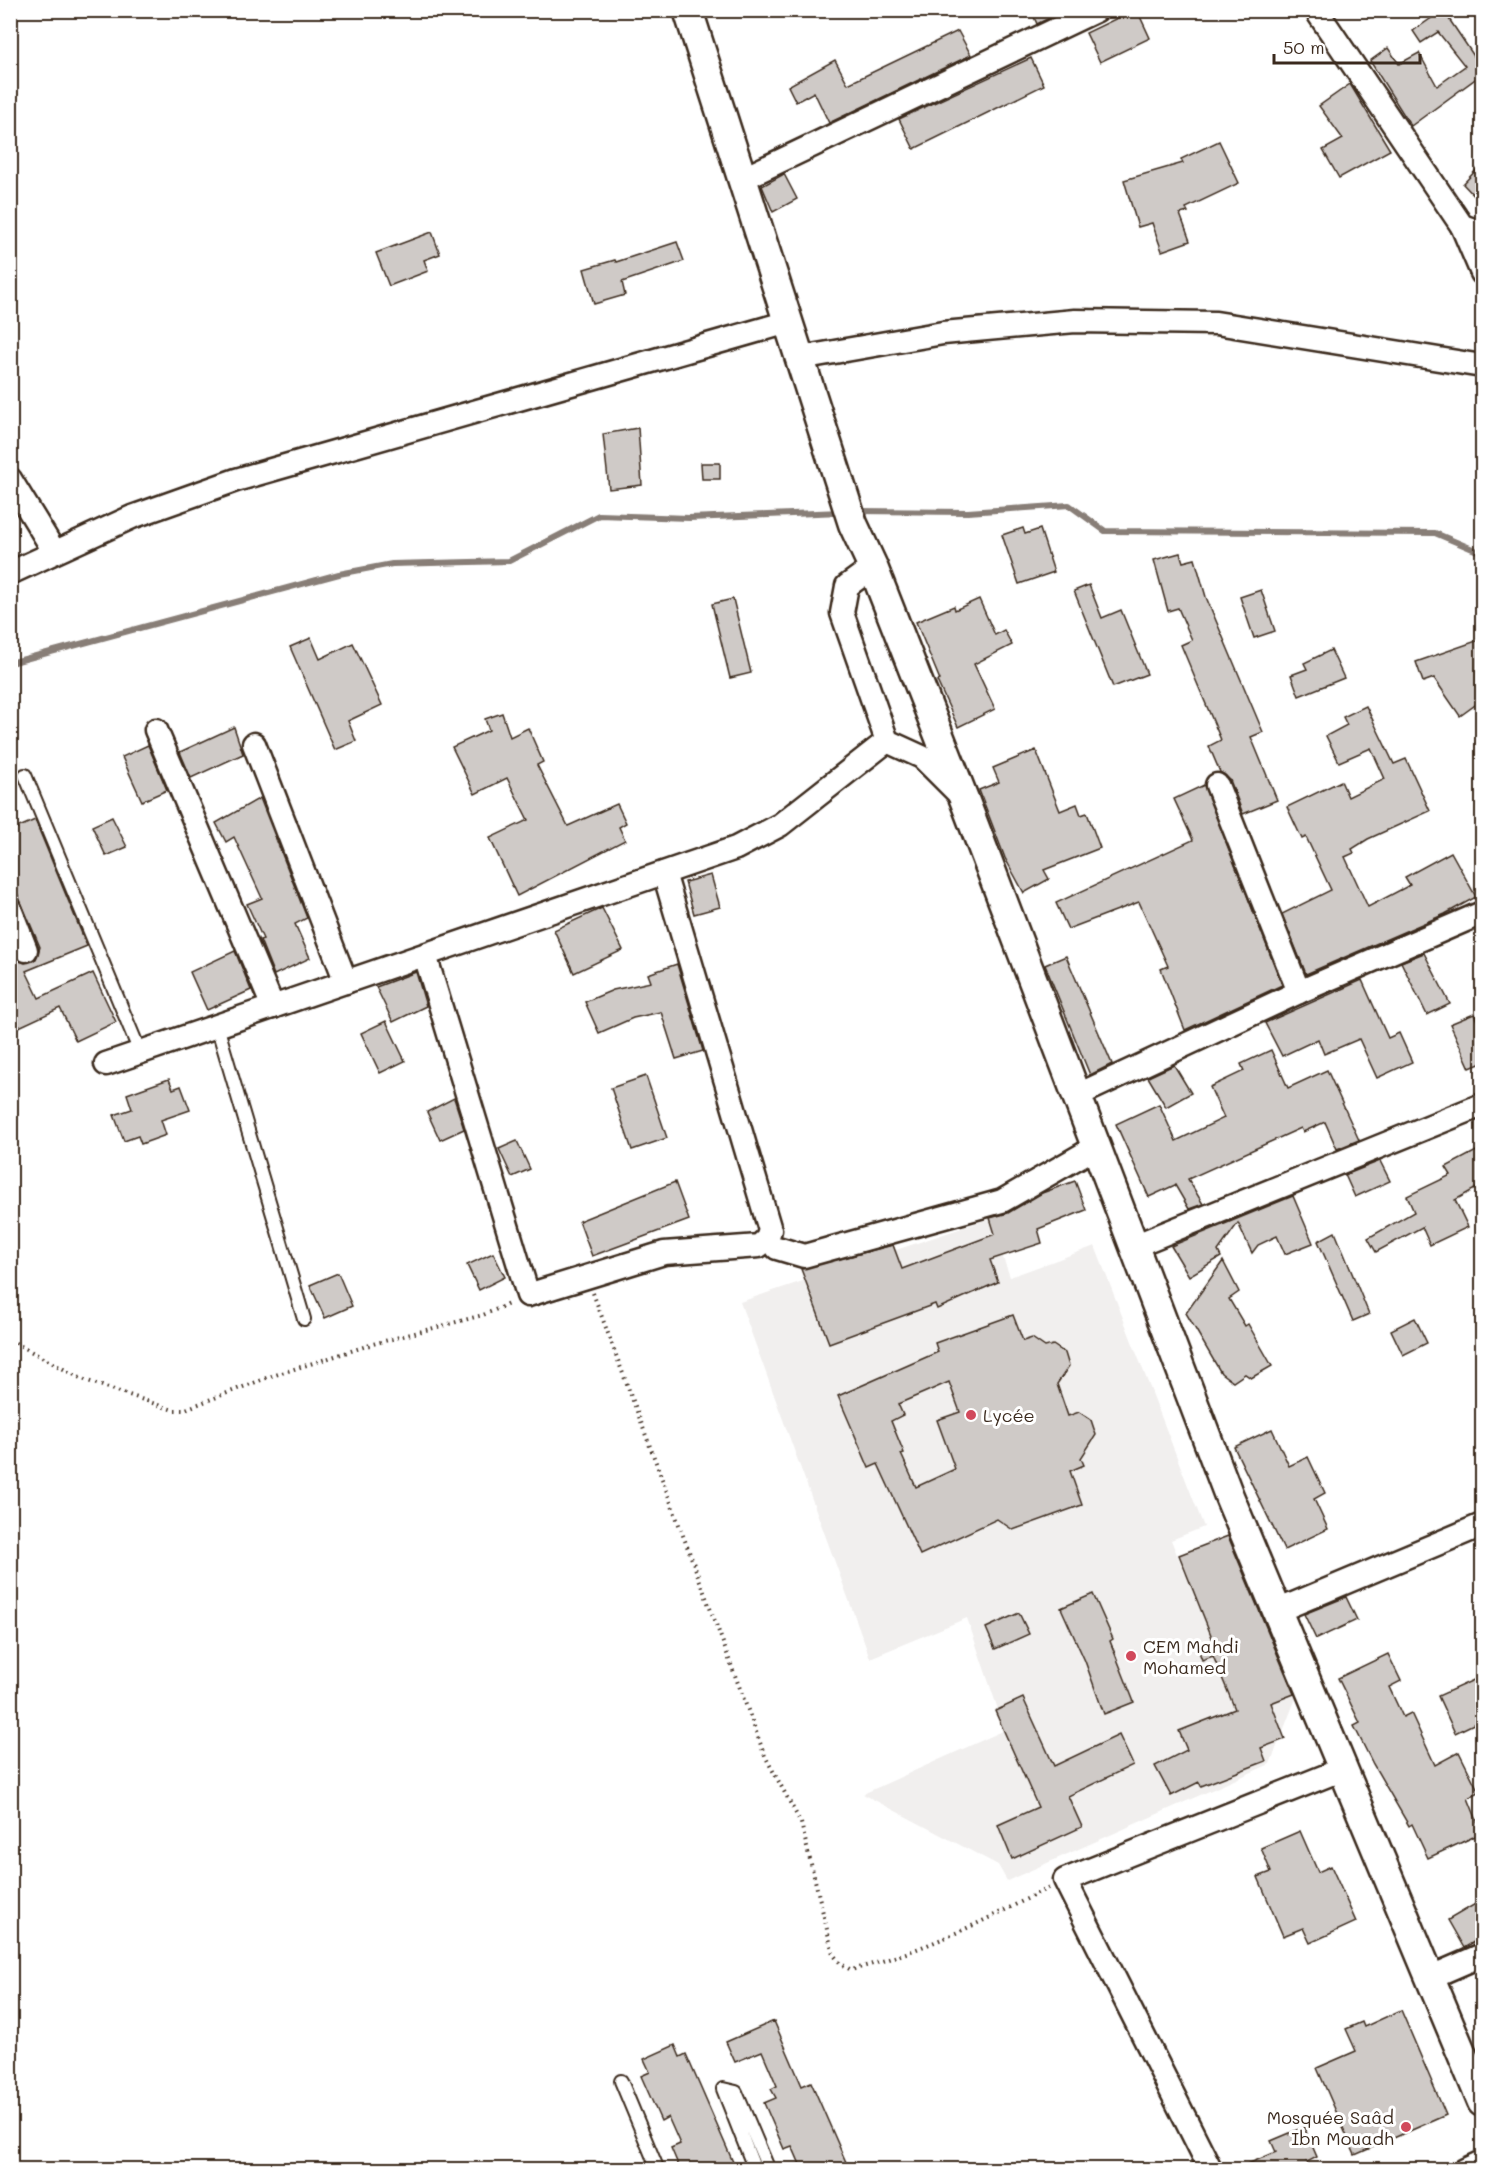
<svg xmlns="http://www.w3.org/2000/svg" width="1493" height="2180" font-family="Mali,sans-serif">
<rect width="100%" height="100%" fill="#fff"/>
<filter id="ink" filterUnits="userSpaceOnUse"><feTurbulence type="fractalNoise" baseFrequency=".0167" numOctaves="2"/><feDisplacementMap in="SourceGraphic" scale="12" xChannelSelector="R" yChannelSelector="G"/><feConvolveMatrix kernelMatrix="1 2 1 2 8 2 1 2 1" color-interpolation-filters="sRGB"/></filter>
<g filter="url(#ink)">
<path fill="#f1efee" d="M989,1219l21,58 85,-31 109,281 -33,13 14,34 53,-22 60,141 -28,71 -263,117 -9,-16 -135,-71 142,-64 -38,-112 -97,40 -130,-356z"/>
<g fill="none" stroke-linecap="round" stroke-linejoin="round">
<g stroke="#887e77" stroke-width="6">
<path d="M857,511l111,1 101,-7 36,26 330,2 47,20"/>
<path d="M10,663l329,-89 53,-10 117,-3 90,-46 90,3 152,-6"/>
</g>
</g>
<g fill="#cfcac7" stroke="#3b2a1e" stroke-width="1.5" fill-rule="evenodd">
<path d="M1031,10h34l-28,14z"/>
<path d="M1134,10h3l13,28 -50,24 -14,-29z"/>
<path d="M1443,10l39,58v6l-71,52 -41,-65 18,-13 11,16 20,-11 18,33 28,-20 -27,-34 -17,11 -8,-12z"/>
<path d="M958,31l13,24 -142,68 -15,-31 -18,10 -8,-16 47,-26 13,24z"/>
<path d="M1031,58l13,27 -130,64 -15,-30z"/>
<path d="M1350,84l40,66 -51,28 -16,-28 20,-11 -24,-33z"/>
<path d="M1219,141l20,42 -53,25 2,4 -8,2 10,27 -28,10 -10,-28 -14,4 -14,-47 59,-17 -2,-4z"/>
<path d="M1482,164v40l-19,-20z"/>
<path d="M784,174l13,25 -24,13 -11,-26z"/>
<path d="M432,232l8,22 -16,6 4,11 -39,15 -13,-33z"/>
<path d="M677,242l7,19 -62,21 3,13 -31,9 -10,-35 31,-9 1,2z"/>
<path d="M638,428l4,57 -33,4 -6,-55z"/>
<path d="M701,463h19v16h-18z"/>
<path d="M1023,528l2,6 15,-5 14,43 -35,12 -17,-49z"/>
<path d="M1180,553l3,9 12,-3 11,38 57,135 -12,5 26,63 -34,14 -13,-34 -10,-8 -11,-26 12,-6 -40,-95 11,-5 -14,-32 -10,3 -14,-51z"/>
<path d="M1089,585l13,33 19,-8 26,64 -34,13 -39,-96z"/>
<path d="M1261,590l14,41 -21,7 -14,-41z"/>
<path d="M733,599l18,74 -21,5 -18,-74z"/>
<path d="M979,599l16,36 9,-5 8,15 -38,19 21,45 -37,18 -21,-46 3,-1 -24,-58 38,-16 1,4z"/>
<path d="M311,638l9,21 33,-16 29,62 -34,16 8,20 -21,9 -45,-103z"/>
<path d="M1482,639v61l-22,16 -26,-38 -11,4 -7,-20z"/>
<path d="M1331,650l13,28 -45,18 -8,-21 16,-6 -3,-6z"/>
<path d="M1366,706l28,58 12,-5 24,52 -62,28 -16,10 2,4 -9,4 23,50 42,-22 -5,-8 46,-25 25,45 -31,17 -139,60 -24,-60 49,-24 -25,-53 -4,2 -15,-32 54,-26 7,16 37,-18 -14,-31 -32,14 -13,-26 21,-11 -4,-8z"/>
<path d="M502,713l8,24 18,-9 15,34 -6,3 31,61 49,-22 9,19 -7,4 6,13 -108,56 -27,-58 38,-18 -21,-42 -32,16 -23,-47 37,-17 -4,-11z"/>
<path d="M234,727l9,27 -52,24 -11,-26z"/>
<path d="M148,745l19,45 -25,11 -20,-44z"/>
<path d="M1036,750l24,61 17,-7 4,11 6,-2 13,35 -56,22 5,9 -25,14 -19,-35 -26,-68 20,-8 -6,-14z"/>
<path d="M1204,785l78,200 -97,45 -24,-61 7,-3 -29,-64 -71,27 -12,-26 137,-63 -19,-41z"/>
<path d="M260,798l47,120 -12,6 15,34 -36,17 -14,-35 3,-1 -16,-35 15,-6 -28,-61 -8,5 -10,-19z"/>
<path d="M112,817l15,30 -21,9 -14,-30z"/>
<path d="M35,820l52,126 -61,25 13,27 54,-25 23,49 -40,19 -16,-33 -43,20 -7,-15v-66l7,13 8,3 11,-4 4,-12 -30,-71v-45z"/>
<path d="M711,875l9,32 -26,7 -9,-32z"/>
<path d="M602,908l21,42 -49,23 -20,-43z"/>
<path d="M235,951l16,39 -44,20 -17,-38z"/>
<path d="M1424,953l26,51 -23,11 -26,-53z"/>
<path d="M1066,956l46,108 -22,11 -45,-110z"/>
<path d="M677,964l26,87 -27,8 -15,-47 -28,6 -34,15 -14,-31 28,-12 38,-8 -3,-8z"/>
<path d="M416,972l10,34 -33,16 -17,-35z"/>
<path d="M1362,980l26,58 11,-5 13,29 -35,16 -18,-39 -35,15 -6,-15 -36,17 -17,-33z"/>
<path d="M1474,1014l8,18v31l-12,5 -20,-44z"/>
<path d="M386,1021l19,40 -25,12 -19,-40z"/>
<path d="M1271,1050l17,38 39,-18 32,70 -22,9 -12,-27 -22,10 -2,-4 -113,51 15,25 -14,5 -14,-24 -26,12 -33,-73 43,-20 17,37 48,-23 -14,-31 34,-16 -3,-7z"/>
<path d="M1174,1065l17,28 -25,14 -18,-30z"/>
<path d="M646,1076l21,62 -35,12 -21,-62z"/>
<path d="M169,1079l4,10 8,-3 9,24 -29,10 5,15 -25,9 -3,-8 -14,5 -10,-26 18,-6 -5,-15z"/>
<path d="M454,1098l10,31 -24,11 -13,-28z"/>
<path d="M517,1141l13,28 -18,8 -13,-28z"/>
<path d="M1482,1148v37l-27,15 13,27 -38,18 -8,-18 -46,25 -8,-14 46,-26 -7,-16 44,-21 -5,-8z"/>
<path d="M1380,1161l10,20 -35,16 -10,-22z"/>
<path d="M1075,1181l11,29 -48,19 4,14 -52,17 8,22 -61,27 -2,-5 -106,39 -28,-74 92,-24 9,24 93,-35 -5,-16 18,-5 34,-20z"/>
<path d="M675,1182l14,38 -97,36 -13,-35z"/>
<path d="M1293,1196l20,47 -28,11 -8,-18 -19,9 -6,8 -14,-30 -20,28 3,6 -32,19 -18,-30z"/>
<path d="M1335,1232l34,82 -16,7 -35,-80z"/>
<path d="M493,1253l12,24 -26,13 -12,-25z"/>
<path d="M1223,1261l16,31 -10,7 16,27 3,-2 24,42 -21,12 -6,-4 -12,8 -12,-9 -35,-60z"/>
<path d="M338,1273l14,33 -27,12 -15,-33z"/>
<path d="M1013,1315l10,26 9,-3 13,9 8,-2 12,8 4,13 -12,18 11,32 11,-4 12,8 5,15 -15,23 3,7 -14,6 12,34 -69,25 -16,-11 -77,36 -42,-91 -9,4 -31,-72 100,-44 -3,-9zM949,1382l11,30 -23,8 18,49 -39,18 -15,-33 3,-1 -13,-32 12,-6 -5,-11z"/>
<path d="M1415,1318l12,25 -24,12 -12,-25z"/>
<path d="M1272,1429l17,37 19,-9 17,36 -11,6 14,30 -44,21 -50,-103z"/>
<path d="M1228,1536l66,158 -23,9 14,36 -24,9 5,13 -65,25 -2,-4 -28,14 -16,-30 32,-16 -8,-19 56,-22 -22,-53 -11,4 -5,-14 16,-6 -34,-85z"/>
<path d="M1093,1594l20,45 -3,2 24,61 -30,12 -19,-53 -24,-53z"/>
<path d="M1346,1597l11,23 -41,19 -12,-25z"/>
<path d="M1019,1613l10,21 -34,15 -9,-21z"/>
<path d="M1388,1654l13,27 -12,6 14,30 8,-4 24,52 24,-13 20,40 -11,6 14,35 -54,25 -16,-34 -3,2 -36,-62 -19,-38 6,-3 -22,-45z"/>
<path d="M1478,1678l4,9v33l-27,13 -17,-37z"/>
<path d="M1023,1698l31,68 65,-31 14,30 -65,31 14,31 -70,32 -14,-34 40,-18 -43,-96z"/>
<path d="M1300,1831l18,41 13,-6 25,56 -46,21 -7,-15 -20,8 -25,-59 13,-5 -10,-24z"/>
<path d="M1477,1903l5,9v25l-18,11 -16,-28z"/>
<path d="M1401,2010l45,105 -91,40 -38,-87 39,-17 -10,-22 16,-7 2,5z"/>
<path d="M774,2021l28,65 9,-4 38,87h-47l-10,-23 -8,3 -20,-46 12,-5 -5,-9 6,-3 -15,-35 -27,11 -9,-20z"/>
<path d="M675,2045l5,12 6,-3 50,115h-56l-9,-21 9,-4 -12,-27 -7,4 -20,-45 9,-4 -6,-13z"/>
<path d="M1304,2127l13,30 -10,5 3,7h-74l40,-17 -5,-11z"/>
</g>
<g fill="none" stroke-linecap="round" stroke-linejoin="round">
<g stroke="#3b2a1e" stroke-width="16">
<g id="service">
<path d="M25,775l115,277"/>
<path d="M217,1026l87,293"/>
<path d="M621,2081l37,89"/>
<path d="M755,2170l-32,-81 13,3 33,78"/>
</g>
</g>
<g stroke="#3b2a1e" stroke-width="27">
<g id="minor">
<path d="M1316,10l146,216 20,7"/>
<path d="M742,179l355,-169"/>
<path d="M1462,226l20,47"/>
<path d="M800,358l143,-25 132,-12 141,2 266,43"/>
<path d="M10,479l44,72"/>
<path d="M873,567l-26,19 -5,27 45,128 35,16 39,39"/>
<path d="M10,573l122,-56 104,-37 552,-158"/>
<path d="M156,730l117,277"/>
<path d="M254,744l92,238"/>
<path d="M1217,785l82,207"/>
<path d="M10,909l16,41"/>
<path d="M425,955l103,340 136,-42 95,-7 8,-7 3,-9 -106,-357"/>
<path d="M106,1064l630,-216 44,-23 107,-84"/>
<path d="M1078,1095l221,-103 183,-79"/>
<path d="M1134,1246l348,-141"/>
<path d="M777,1248l27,8 198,-55 94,-54"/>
<path d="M1277,1611l205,-86"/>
<path d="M1431,1977l51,-22"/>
<path d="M1211,2170l-146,-290 278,-111"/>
<path d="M1465,2170l17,-8"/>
</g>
</g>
<g stroke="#3b2a1e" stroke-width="33">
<path id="tertiary" d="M688,10l165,514 20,43 91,232 265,697 253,606"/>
</g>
<g stroke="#3b2a1e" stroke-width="4" stroke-dasharray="1.5 4.5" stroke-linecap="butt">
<path d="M593,1293l172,463 36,67 32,131 8,10 10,6c70,-18 134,-49 197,-82"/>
<path d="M10,1340l72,39 91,31h10l86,-33 104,-33 110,-29 28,-12"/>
</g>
<use href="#service" stroke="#fff" stroke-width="12"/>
<use href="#minor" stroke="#fff" stroke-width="22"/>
<use href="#tertiary" stroke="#fff" stroke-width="28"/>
</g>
</g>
<g fill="#d1495b" stroke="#fff" stroke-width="2">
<circle cx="971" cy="1415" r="6"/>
<circle cx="1131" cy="1656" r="6"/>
<circle cx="1406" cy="2127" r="6"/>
</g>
<g text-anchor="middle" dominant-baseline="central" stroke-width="6" stroke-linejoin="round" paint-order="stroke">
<g font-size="18" fill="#3b2a1e" stroke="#fff" text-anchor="start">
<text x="983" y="1415">Lycée</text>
<text x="1143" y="1646">CEM Mahdi<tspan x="1143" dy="21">Mohamed</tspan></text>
<text x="1394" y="2117" text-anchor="end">Mosquée Saâd<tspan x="1394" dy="21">Ibn Mouadh</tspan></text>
</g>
</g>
<rect width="1493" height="2180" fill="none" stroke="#fff" stroke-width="36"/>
<rect x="18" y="18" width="1457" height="2144" fill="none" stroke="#3b2a1e" stroke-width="2" filter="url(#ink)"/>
<path d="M1274 54v9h146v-9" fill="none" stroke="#3b2a1e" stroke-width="3"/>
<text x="1283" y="54" font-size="18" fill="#3b2a1e" stroke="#ffffff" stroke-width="4.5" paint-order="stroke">50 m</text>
</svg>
